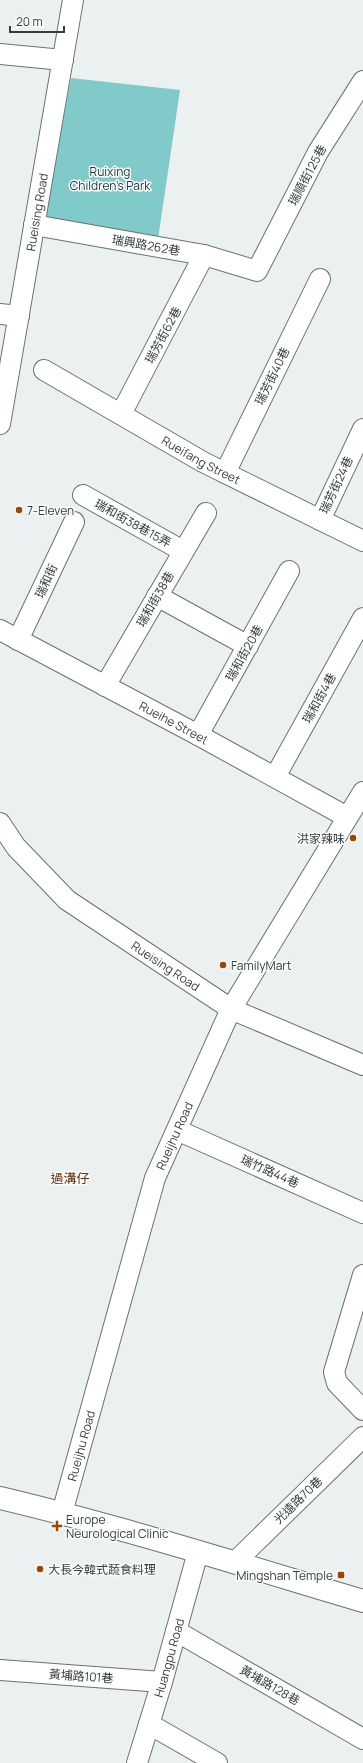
<svg xmlns="http://www.w3.org/2000/svg" width="363" height="1763" font-family="Manrope,'Noto Sans TC',sans-serif">
<rect width="100%" height="100%" fill="#ebf0f0"/>
<path fill="#81caca" d="M71,78l109,12 -23,156 -113,-24z"/>
<g fill="none" stroke-linecap="round" stroke-linejoin="round">
<g stroke="#6d7171" stroke-width="22">
<g id="minor">
<path d="M0,54l63,6"/>
<path d="M34,225l170,30 53,16 61,-119 45,-71"/>
<path d="M0,314l19,2"/>
<path id="s1" d="M44,370l159,92 160,79"/>
<path d="M121,414l83,-159"/>
<path id="s2" d="M0,424l73,-424"/>
<path d="M225,473l95,-194"/>
<path d="M83,495l100,56"/>
<path d="M320,520l43,-91"/>
<path d="M157,596l91,50"/>
<path id="s3" d="M0,630l198,105 149,82"/>
<path d="M18,640l56,-118"/>
<path d="M105,686l101,-173"/>
<path d="M198,735l91,-164"/>
<path d="M275,777l88,-159"/>
<path id="s4" d="M0,823l16,24 51,53 164,109 132,56"/>
<path d="M177,1130l186,83"/>
<path d="M363,1275l-29,97 3,11 26,27"/>
<path id="s5" d="M62,1513l93,-335 76,-169 132,-217"/>
<path d="M234,1563l129,-126"/>
<path d="M176,1631l187,108"/>
<path d="M0,1670l162,12"/>
<path d="M149,1724l68,39"/>
<path id="s6" d="M137,1763l25,-81 36,-130"/>
</g>
</g>
<g stroke="#6d7171" stroke-width="24">
<path id="primary" d="M0,1498c122,29 242,67 363,103"/>
</g>
<use href="#minor" stroke="#fff" stroke-width="20"/>
<use href="#primary" stroke="#fff" stroke-width="22"/>
</g>
<g fill="#a44200" stroke="#f9fdfd" stroke-width="1.5">
<circle cx="19" cy="510" r="4"/>
<circle cx="353" cy="838" r="4"/>
<circle cx="223" cy="965" r="4"/>
<path d="M55 1520h4v4h4v4h-4v4h-4v-4h-4v-4h4z"/>
<circle cx="40" cy="1569" r="4"/>
<rect x="337" y="1571" width="8" height="8" rx="2"/>
</g>
<g text-anchor="middle" dominant-baseline="central" stroke-width="3" stroke-linejoin="round" paint-order="stroke">
<g font-size="12" fill="#1b3232" stroke="#f9fdfd">
<text x="110" y="171">Ruixing<tspan x="110" dy="14">Children's Park</tspan></text>
</g>
<g font-size="12" fill="#3a3b3b" stroke="#f9fdfd">
<text transform="translate(307 175) rotate(-62)">瑞順街125巷</text>
<text stroke="none"><textPath href="#s2" startOffset="215">Rueising Road</textPath></text>
<text transform="translate(146 245) rotate(10)">瑞興路262巷</text>
<text transform="translate(163 335) rotate(-62)">瑞芳街62巷</text>
<text transform="translate(272 376) rotate(-64)">瑞芳街40巷</text>
<text stroke="none"><textPath href="#s1" startOffset="181">Rueifang Street</textPath></text>
<text transform="translate(336 485) rotate(-65)">瑞芳街24巷</text>
<text transform="translate(133 523) rotate(29)">瑞和街38巷15弄</text>
<text transform="translate(46 581) rotate(-65)">瑞和街</text>
<text transform="translate(155 599) rotate(-60)">瑞和街38巷</text>
<text transform="translate(244 653) rotate(-61)">瑞和街20巷</text>
<text transform="translate(319 698) rotate(-61)">瑞和街4巷</text>
<text stroke="none"><textPath href="#s3" startOffset="197">Rueihe Street</textPath></text>
<text stroke="none"><textPath href="#s4" startOffset="221">Rueising Road</textPath></text>
<text stroke="none"><textPath href="#s5" startOffset="394">Rueijhu Road</textPath></text>
<text transform="translate(270 1171) rotate(24)">瑞竹路44巷</text>
<text stroke="none"><textPath href="#s5" startOffset="70">Rueijhu Road</textPath></text>
<text transform="translate(298 1500) rotate(-44)">光遠路70巷</text>
<text stroke="none"><textPath href="#s6" startOffset="110">Huangpu Road</textPath></text>
<text transform="translate(81 1676) rotate(4)">黃埔路101巷</text>
<text transform="translate(270 1685) rotate(30)">黃埔路128巷</text>
</g>
<g font-size="12" fill="#3a3b3b" stroke="#f9fdfd" text-anchor="start">
<text x="27" y="510">7-Eleven</text>
<text x="345" y="838" text-anchor="end">洪家辣味</text>
<text x="231" y="965">FamilyMart</text>
<text x="66" y="1519">Europe<tspan x="66" dy="14">Neurological Clinic</tspan></text>
<text x="48" y="1569">大長今韓式蔬食料理</text>
<text x="333" y="1575" text-anchor="end">Mingshan Temple</text>
</g>
<g font-size="13" fill="#692b07" stroke="#f9fdfd">
<text x="70" y="1178">過溝仔</text>
</g>
</g>
<path d="M10 26v6h54v-6" fill="none" stroke="#3a3b3b" stroke-width="2"/>
<text x="16" y="26" font-size="12" fill="#3a3b3b" stroke="#f9fdfd" stroke-width="3" paint-order="stroke">20 m</text>
</svg>
